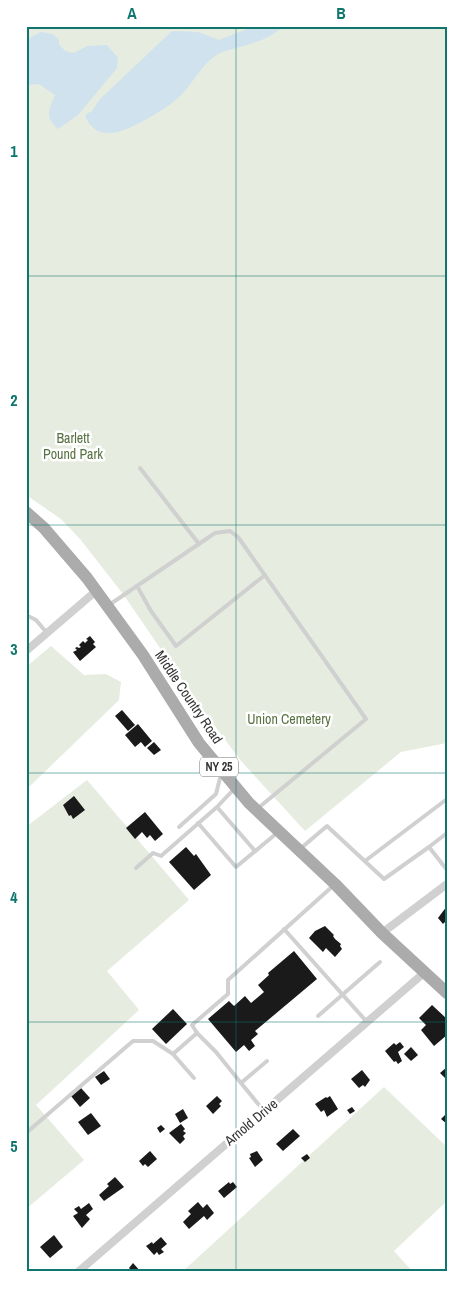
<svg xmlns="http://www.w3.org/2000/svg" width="473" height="1298" font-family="'Archivo Narrow',sans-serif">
<rect width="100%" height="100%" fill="#fff"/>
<g fill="#e6ecdf">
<path d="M26,26h421v717l-46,9 -96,79 -64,-70 -44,-59 -74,-108 -43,-55 -19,-20 -35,-24z"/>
<path d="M51,646l33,29 22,-1 15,8 -2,18 -89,86h-4v-119z"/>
<path d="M87,780l102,120 -82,71 32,39 -103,95 48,55 -58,49v-382z"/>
<path d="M384,1087l63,60v54l-53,50 19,21h-231z"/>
</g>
<g fill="#cfe2ee">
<path d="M255,26h29c-14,13 -31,17 -48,22 -6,2 -13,3 -18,6 -16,10 -23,26 -35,39 -8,9 -21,17 -31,23 -21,12 -55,32 -67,-1l7,-4 8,-12 72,-68 26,1 21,8z"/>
<path d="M41,32l12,2 6,6v4l6,7 9,2 13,-7 20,-1 11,13 -1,10 -39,47 -20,14c-14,-13 -9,-19 -3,-34l-16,-11 -13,1v-45z"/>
</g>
<g fill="#1a1a1a">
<path d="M90,636l5,6 -2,2 3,3 -16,14 -7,-9 4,-2 -2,-2 2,-1 2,1 2,-1 -2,-2 4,-4 2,2 3,-3 -2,-1z"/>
<path d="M122,710l13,15 -7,6 -13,-15z"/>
<path d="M138,724l14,17 -7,6 -4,-5 -6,5 -10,-12z"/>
<path d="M154,742l7,8 -7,5 -7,-7z"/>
<path d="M74,796l11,14 -12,9 -2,-4 -2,1 -6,-11z"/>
<path d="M145,812l18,22 -8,7 -5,-6 -3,3 -5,-6 -7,7 -9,-11z"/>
<path d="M186,847l8,9 2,-2 15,21 -17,15 -25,-28z"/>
<path d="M447,906v14l-4,4 -5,-6z"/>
<path d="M325,926l9,9 -1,1 2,3 6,5 -1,2 2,3 -7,8 -9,-9 -3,4 -14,-14 6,-7z"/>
<path d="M294,951l23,28 -62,52 3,3 -7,6 4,6 -6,5 -5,-6 -8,7 -28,-33 21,-18 5,5 11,-10 6,7 13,-11 -6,-7 11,-10 -1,-2z"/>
<path d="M432,1005l15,14v16l-13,11 -13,-16 5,-5 -7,-7z"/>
<path d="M173,1009l14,15 -21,20 -14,-15z"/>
<path d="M400,1042l4,5 -6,5 4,9 -4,3 -2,-3 -2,1 -9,-11 9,-8 2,2z"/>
<path d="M411,1047l7,8 -7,6 -7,-7z"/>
<path d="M447,1067v13l-7,-7z"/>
<path d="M362,1070l8,10 -5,7 -2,-2 -4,3 -8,-9z"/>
<path d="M104,1071l6,8 -9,6 -6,-8z"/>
<path d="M81,1088l9,10 -10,9 -9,-11z"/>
<path d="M217,1096l5,5 -3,3 2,2 -8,8 -7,-8z"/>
<path d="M330,1096l8,13 -11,8 -3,-7 -3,2 -6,-8 11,-7 1,1z"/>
<path d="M352,1107l3,4 -5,3 -3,-4z"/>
<path d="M183,1109l5,9 -8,5 -5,-9z"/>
<path d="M91,1113l10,13 -13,9 -10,-13z"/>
<path d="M447,1113v11l-6,-5z"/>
<path d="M181,1124l4,5 -2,2 3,2 -3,3 2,3 -5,5 -11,-11z"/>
<path d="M161,1125l4,4 -5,4 -3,-5z"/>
<path d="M293,1129l7,7 -17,15 -7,-7z"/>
<path d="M150,1151l7,8 -9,8 -3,-3 -2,2 -4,-5z"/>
<path d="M257,1151l6,9 -8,7 -6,-9 2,-1 -1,-3z"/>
<path d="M307,1154l3,4 -5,4 -4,-4z"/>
<path d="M115,1177l9,10 -20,14 -5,-6 10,-9 -2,-2z"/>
<path d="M229,1182l1,2 3,-2 4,5 -13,11 -6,-7z"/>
<path d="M198,1202l5,6 4,-4 7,9 -7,7 -3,-4 -15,13 -6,-7 8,-8 -3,-3z"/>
<path d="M89,1203l4,6 -7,6 4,4 -8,9 -9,-12 5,-3 -4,-4 5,-3 2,3z"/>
<path d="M54,1235l9,12 -13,11 -10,-11z"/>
<path d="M161,1237l6,7 -6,5 3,3 -5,3 -2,-3 -3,3 -8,-9 6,-4 1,2z"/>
<path d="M133,1263l8,9h-17l6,-3 -1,-1z"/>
</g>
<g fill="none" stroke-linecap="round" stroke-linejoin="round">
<g stroke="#d0d0d0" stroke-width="4">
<path d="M140,468l59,76"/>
<path d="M137,586l14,25 25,35 89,-71"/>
<path d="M109,605l106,-72 15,-2 8,6 128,182 -109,90"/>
<path d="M26,615l10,5 11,13"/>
<path d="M217,807l38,44"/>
<path d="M198,823l38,44 41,-34"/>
<path d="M179,827l37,-33 5,-20"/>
<path d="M429,847l18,-14"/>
<path d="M300,849l27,-23 57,53 45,-32 18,23"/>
<path d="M365,861l82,-62"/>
<path d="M136,868l17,-15 8,3 56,-49 17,-18"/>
<path d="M284,929l83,93"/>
<path d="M318,1016l62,-54"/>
<path d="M194,1078l-21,-24 24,-21"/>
<path d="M241,1083l-25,-31 -19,-19 -5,-8 36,-31v-14l106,-95"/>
<path d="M264,1111l-23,-28 26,-22"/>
<path d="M26,1133l107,-92h20l20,13"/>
</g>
<g stroke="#d0d0d0" stroke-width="8">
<path d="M26,651l70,-60"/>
<path d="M382,933l65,-49"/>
<path d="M78,1272l347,-300"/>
</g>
<path stroke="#ababab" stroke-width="12" d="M26,512l18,16 43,50 56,77 56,88 50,60 86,81 47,49 65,60"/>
</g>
<path fill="none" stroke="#0f766e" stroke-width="1" stroke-opacity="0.55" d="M236,26v1246M26,276h421M26,525h421M26,773h421M26,1022h421"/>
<g text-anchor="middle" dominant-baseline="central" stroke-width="5" stroke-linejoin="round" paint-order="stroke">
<rect fill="#fff" stroke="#707070" stroke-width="1" x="200" y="757.5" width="38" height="19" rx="4"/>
<g font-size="12" font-weight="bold" fill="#333">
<text x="219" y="767">NY 25</text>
</g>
<g font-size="14" fill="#56703f" stroke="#fff">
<text x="73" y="438">Barlett<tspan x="73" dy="16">Pound Park</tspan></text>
<text x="289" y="719">Union Cemetery</text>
</g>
<g font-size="14" fill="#333" stroke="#fff">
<text transform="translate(189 697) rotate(56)">Middle Country Road</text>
<text transform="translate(251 1122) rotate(-40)">Arnold Drive</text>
</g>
</g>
<rect width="473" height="1298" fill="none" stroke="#ffffff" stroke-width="55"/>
<rect x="28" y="28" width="418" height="1242" fill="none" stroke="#0f766e" stroke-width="2"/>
<g font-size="16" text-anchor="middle" font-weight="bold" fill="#0f766e">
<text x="132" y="19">A</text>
<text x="341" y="19">B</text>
<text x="14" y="157">1</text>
<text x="14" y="406">2</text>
<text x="14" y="655">3</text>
<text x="14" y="903">4</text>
<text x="14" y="1152">5</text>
</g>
</svg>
